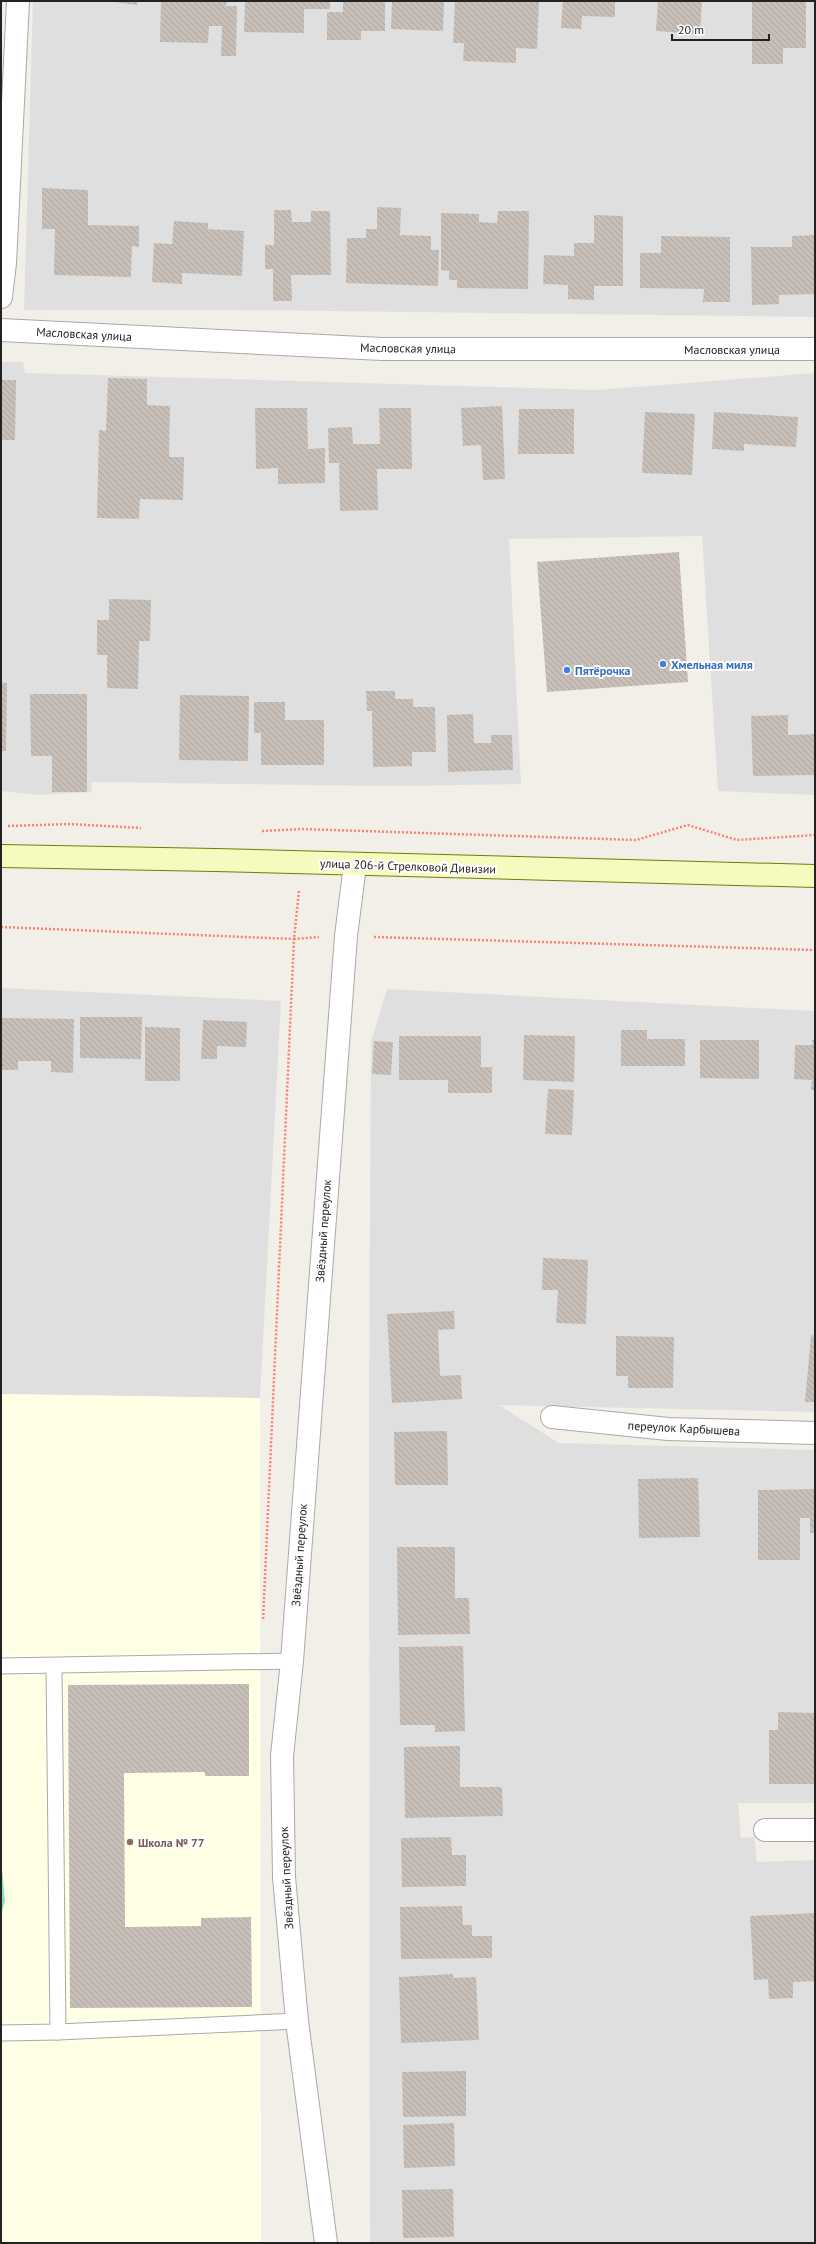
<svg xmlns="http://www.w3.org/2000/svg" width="816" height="2244" font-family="'PT Sans',sans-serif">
<defs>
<pattern id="building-back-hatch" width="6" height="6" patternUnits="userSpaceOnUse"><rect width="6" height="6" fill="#c7bfb8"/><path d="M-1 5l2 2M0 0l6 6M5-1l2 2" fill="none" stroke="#aba49e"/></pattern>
</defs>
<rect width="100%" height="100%" fill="#f2efe9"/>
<g fill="#e0dfdf">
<path d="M33,1h782v316l-571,-7h-220z"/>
<path d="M1,362h22l2,11 572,17 218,-17v422l-97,-4 -16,-255 -193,3 12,245 -129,2 -300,-4 -1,10 -53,3 -37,-4z"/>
<path d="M1,988l280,13 -21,397 -259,-4z"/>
<path d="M387,989l428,22v401l-316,-7 60,38 256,7v353h-77l3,35 13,-1 3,25 58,-2v383h-445l-1,-835 2,-366z"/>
</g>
<path fill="#ffffe5" d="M1,1394l259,4 1,845h-260z"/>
<path fill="#88e0be" d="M1,1858l4,43 -4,14z"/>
<g fill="url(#building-back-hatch)">
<path d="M107,1h31l-1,4z"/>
<path d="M161,1h66l-1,5h11l-1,50h-15l1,-30h-13l-1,17 -48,-1z"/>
<path d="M245,1h85v8h-26v24l-60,-1z"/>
<path d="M343,1h42v30h-24v9h-34v-28h16z"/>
<path d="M392,1h52l-1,30 -52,-2z"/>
<path d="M455,1h84l-2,48 -21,-1v15l-53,-2 1,-18h-11z"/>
<path d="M563,1h52v16l-33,-1 -1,13 -20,-1z"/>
<path d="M658,1h44l-2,33 -44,-3z"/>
<path d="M752,1h54v47h-23v16h-31z"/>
<path d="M42,188l46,2v35l51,1v21l-7,-1 -1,31 -77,-2 1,-46h-13z"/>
<path d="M377,207l24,1 -1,27 31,1v14h8l-1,36 -92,-3 1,-45h19v-9h11z"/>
<path d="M274,210h17l1,12h19v-11h19l1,64h-40l1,26h-19v-32h-8v-24h9z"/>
<path d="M498,211h31l-1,78 -71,-1v-8h-8v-9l-8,-1v-57l38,1v8l18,1z"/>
<path d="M594,215l29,1v70h-29v14l-26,-1v-14l-25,-1 1,-29 30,1v-13h20z"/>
<path d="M174,221l34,2v6l36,2 -2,45 -60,-3v11l-30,-2 2,-39 18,1z"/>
<path d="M815,235v59l-36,1v9l-27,1 -1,-58h41v-11z"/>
<path d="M661,236l69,1v65h-27l1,-13 -64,-1v-35h21z"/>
<path d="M108,378l39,1v26l23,1 -1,51h15l-1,43 -43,-1 -1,20 -42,-1 2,-88 7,1z"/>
<path d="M1,380h15l-1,60h-14z"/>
<path d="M502,406l3,73 -22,1 -2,-35 -18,1 -2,-38z"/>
<path d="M255,408h52l1,41 17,-1v35l-47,1v-16l-22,1z"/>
<path d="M379,408h32l1,61h-35l1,41 -38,1 -1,-48h-10l-1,-35 24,-1 1,17h27z"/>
<path d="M519,409h55v45h-56z"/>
<path d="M645,412l50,2 -3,61 -50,-2z"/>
<path d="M714,412l84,5 -2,30 -52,-3v7l-32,-2z"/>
<path d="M679,552l9,130 -141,10 -10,-130z"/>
<path d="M109,599l42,1 -1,41h-11l-1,48 -31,-1v-33h-10v-35h12z"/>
<path d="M1,683h6l-1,68h-5z"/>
<path d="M366,691h29v8h18v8h22l1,45h-24v14l-39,1 -1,-56h-5z"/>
<path d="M30,694h57v98h-35v-36h-21z"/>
<path d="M180,695l69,1 -1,65 -69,-1z"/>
<path d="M254,702h31v18h39v45h-63v-32h-7z"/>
<path d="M473,714l1,29h17v-8h21l1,35 -65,2 -1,-57z"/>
<path d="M788,715v20l27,-1v41l-62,1 -2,-60z"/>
<path d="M80,1017h62l-1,42 -61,-1z"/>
<path d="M1,1018l73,1 -1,54 -22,-1v-11h-33v9h-17z"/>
<path d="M203,1020l44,2 -1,25 -29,-1v13h-16z"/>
<path d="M145,1027l35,1v53h-35z"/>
<path d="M621,1030h26v9h38v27h-64z"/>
<path d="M524,1035l51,1 -1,46 -51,-2z"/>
<path d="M399,1036h82v31h11v26h-44v-13h-49z"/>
<path d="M700,1040h59v39l-59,-1z"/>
<path d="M812,1040h3v50h-4l1,-10 -18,-1 1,-34h18z"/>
<path d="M374,1041l19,1 -2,33 -19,-1z"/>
<path d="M548,1089l26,1 -2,45 -27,-1z"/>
<path d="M543,1258l45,2 -2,64 -30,-1 2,-33h-16z"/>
<path d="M454,1311l1,18 -17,1 2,46 21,-1 1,24 -70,4 -5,-89z"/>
<path d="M811,1335l4,1v66h-10z"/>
<path d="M616,1336l58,1 -1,51h-45v-12h-12z"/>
<path d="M447,1431l1,54h-53l-1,-53z"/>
<path d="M698,1478l2,59 -61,1 -1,-59z"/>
<path d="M815,1489v44h-5v-15h-10v42h-42v-70z"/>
<path d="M397,1547h58v51h14l1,36 -72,1z"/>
<path d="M463,1646l2,85 -30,1v-7h-35l-1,-78z"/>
<path d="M249,1684v92h-44v-4l-81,1 1,154 76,-1v-8l50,-1 1,90 -182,1 -2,-323z"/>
<path d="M778,1712l37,1v71h-46v-54h9z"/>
<path d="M460,1746v41h42l1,29 -98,2 -1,-71z"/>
<path d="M451,1837l1,18h14v31l-64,1 -1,-49z"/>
<path d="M462,1906l1,19h9v11h20v22l-91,1 -1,-52z"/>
<path d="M815,1913v68l-22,1v16l-24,1 -1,-20 -14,1 -4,-64z"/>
<path d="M453,1974v4l23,-1 3,63 -78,3 -2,-66z"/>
<path d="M466,2071v45l-63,1 -1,-45z"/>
<path d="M454,2123l1,43 -51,2 -1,-43z"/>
<path d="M453,2189l1,48 -51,1 -1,-48z"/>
</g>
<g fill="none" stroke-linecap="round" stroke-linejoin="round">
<g stroke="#a9a9a9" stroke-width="17">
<g id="lane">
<path d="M1,1666l291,-5"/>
<path d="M54,1666l4,366 239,-11"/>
<path d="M1,2033l57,-1"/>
</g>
</g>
<g stroke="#a9a9a9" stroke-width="24">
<g id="street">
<path d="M1,297l4,-34 13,-262"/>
<path d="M1,330l381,19h433"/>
<path d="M552,1417l116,12 147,4"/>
<path d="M765,1830h50"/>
<path d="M326,2243l-29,-222 -13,-144 -2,-121 10,-95 54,-725 9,-71"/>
</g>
</g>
<g stroke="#707d05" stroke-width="24">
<path id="secondary" d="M1,856l214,4 600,16"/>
</g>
<g stroke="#fa8072" stroke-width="2.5" stroke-dasharray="2 2" stroke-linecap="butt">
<path d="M8,826l61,-2 72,4"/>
<path d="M262,831l40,-2 334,11 52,-15 49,15 78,-5"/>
<path d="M299,891l-5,48 25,-2"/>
<path d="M1,927l293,12 -31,682"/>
<path d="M374,937l441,13"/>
</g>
<use href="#lane" stroke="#fff" stroke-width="15"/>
<use href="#street" stroke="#fff" stroke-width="22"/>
<use href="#secondary" stroke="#f7fabf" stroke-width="22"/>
</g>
<g fill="#3f7fe0" stroke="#fff" stroke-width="1.5">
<circle cx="663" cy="664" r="4"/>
<circle cx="567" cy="670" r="4"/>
</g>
<circle fill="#8d6e63" stroke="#fff" stroke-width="1.5" cx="130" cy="1842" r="4"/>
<g text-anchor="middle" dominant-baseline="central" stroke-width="4" stroke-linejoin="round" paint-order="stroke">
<g font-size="12" fill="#222" stroke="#fff">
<text transform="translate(84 334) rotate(3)">Масловская улица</text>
<text transform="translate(408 348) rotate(1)">Масловская улица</text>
<text x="732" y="349">Масловская улица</text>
<text transform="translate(408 866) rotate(2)">улица 206-й Стрелковой Дивизии</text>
<text transform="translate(323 1231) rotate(-86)">Звёздный переулок</text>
<text transform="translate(684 1428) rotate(3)">переулок Карбышева</text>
<text transform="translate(299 1555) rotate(-86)">Звёздный переулок</text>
<text transform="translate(286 1878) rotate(-93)">Звёздный переулок</text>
</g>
<g font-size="12" font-weight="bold" fill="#366cbe" stroke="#fff" text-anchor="start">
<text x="671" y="664">Хмельная миля</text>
<text x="575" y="670">Пятёрочка</text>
</g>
<g font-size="12" font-weight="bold" fill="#785e54" stroke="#fff" text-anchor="start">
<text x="138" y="1842">Школа № 77</text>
</g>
</g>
<rect width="816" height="2244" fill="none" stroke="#222222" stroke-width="4"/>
<path d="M672 34v6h97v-6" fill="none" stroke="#222222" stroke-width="2"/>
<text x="678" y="34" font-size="12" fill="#222222" stroke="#ffffff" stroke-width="3" paint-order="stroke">20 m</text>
</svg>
